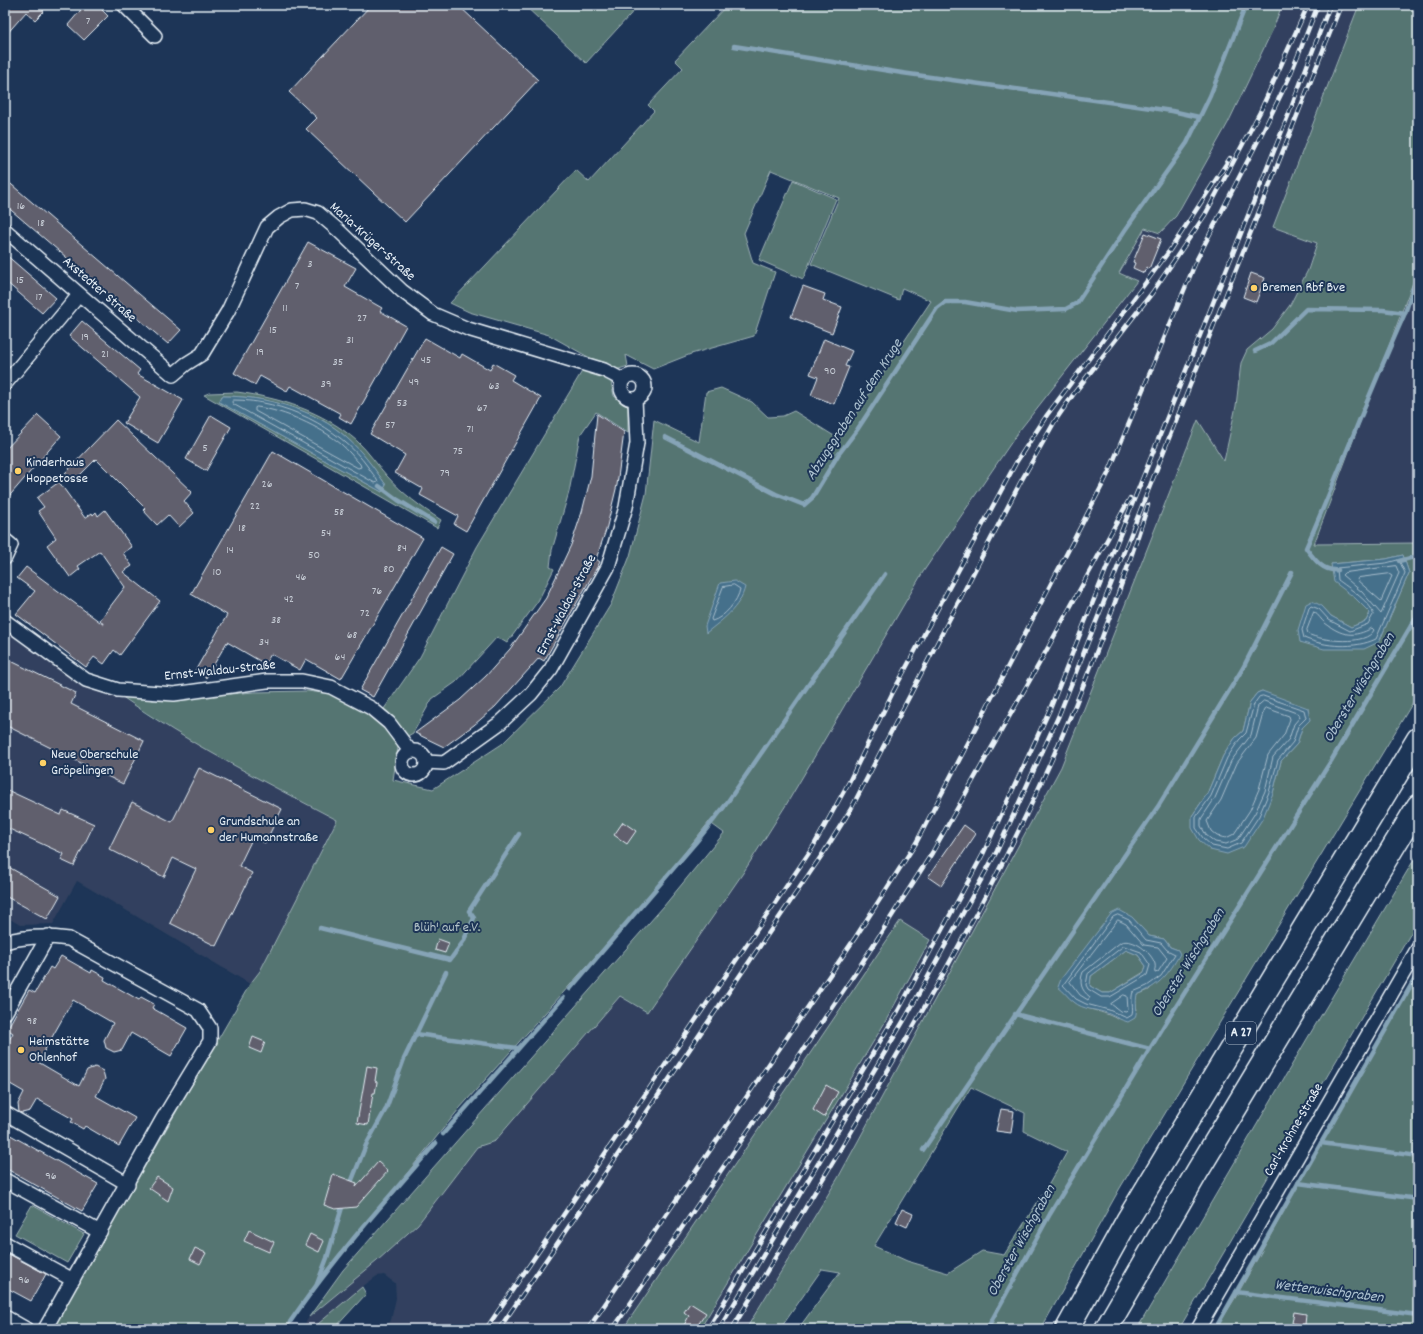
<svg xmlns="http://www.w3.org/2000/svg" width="1423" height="1334" font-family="Dekko,sans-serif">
<rect width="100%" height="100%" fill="#1d3557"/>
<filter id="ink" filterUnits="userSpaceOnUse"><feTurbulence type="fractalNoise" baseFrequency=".025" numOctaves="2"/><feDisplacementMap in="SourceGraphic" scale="8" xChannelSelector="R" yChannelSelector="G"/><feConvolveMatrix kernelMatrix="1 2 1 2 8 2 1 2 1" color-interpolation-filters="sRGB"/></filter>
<g filter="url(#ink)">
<g fill="#31415e">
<path d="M1282,5h77l-86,222 44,15 -9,28 -18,35 -18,24 -25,21 -6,13 -5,43 -12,55 -26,-40 -137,346 -223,411 -92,151h-46l184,-305 46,-84 -30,-18 -277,407h-237l5,-9 5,-22 -1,-15 -11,-8 -7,1 -15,11 -48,41 -12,1 7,-12 68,-56 41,-37 59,-77 18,-6 125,-145 26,16 97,-139 43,-68 137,-233 96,-141 118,-150 -18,-7 26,-47 15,6 16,-17 52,-93 45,-94z"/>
<path d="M1418,269v274l-104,1 24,-62z"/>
<path d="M5,630l78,55 38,11 26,19 82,48 108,57 -77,151 -10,13 -173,-103 -24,43 -33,1 -15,-9z"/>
</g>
<g fill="#557472" stroke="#9eb2b5" fill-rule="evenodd">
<path d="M524,5h115l-53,58z"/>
<path d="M727,5h555l-9,24 -45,94 -52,93 -16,17 -15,-5 -26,45 18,8 -118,150 -96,141 -137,233 -43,68 -96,139 -27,-16 -125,145 -18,6 -59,77 -41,37 -68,56 34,-47 321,-364 60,-73 -15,-11 -53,67 -197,220 -142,176 -31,44h-235l199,-345 10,-13 77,-151c-74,-39 -148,-76 -216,-124l32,4 102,-8 52,-1 31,4 39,24 43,-62 57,-110 113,-189 -41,-23 -80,-23 -19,-9 126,-133 13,12 65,-71 -6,-6 35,-37 -8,-8zM771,170l68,28 -28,66 88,36 3,-12 29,13 -92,138 -45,-28 -11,5 -15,1 -16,-15 -31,-14 -15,4 -7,50 -45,-22 -8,74 -16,62 -19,48 -51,83 -58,57 -69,45 -40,-9 6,-39 14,-8 19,-34 24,-17 41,-45 10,6 31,-42 16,-32 -4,-2 2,-17 17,-58 11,-57 16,-23 32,21v-27l-14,-10 -3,-14 5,-12 12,-4 -2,-11 27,14 38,-15 63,-18 21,-64 -22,-9 -9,-30z"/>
<path d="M1359,5h59v264l-104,275 104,-1v151l-298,494 -79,141h-243l42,-57 -18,-3 -42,60h-34l92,-151 223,-411 137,-347 26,41 12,-55 5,-43 6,-13 25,-21 18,-24 18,-35 9,-27 -44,-16zM1403,555l6,18 -30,69h-79l22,-36 9,10 20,11 15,-6 4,-8 -15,-15 -24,-34 55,-5zM1262,691l48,29 -8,8 -5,16 -16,17 -8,32 -81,23 15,-22 16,-38 12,-18 8,-7 7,-29 7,-9zM1132,917l17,19 15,3 6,8 8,3 -29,40 -12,5 -2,5 2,10 -20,9c-18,-11 -36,-7 -49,-25zM971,1087l54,26 -1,18 43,21 -18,32 -45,71 -22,-4 -34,22 -41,-12 -33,-15z"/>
<path d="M793,180l43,19 -33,80 -44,-19z"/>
<path d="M237,392c43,6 86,19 120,49 11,10 20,24 30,35 16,18 34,31 54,44l-4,8 -233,-133 5,-2zM222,396c42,0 93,13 125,42 15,14 27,30 39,47l-4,7 -162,-90z"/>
<path d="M1418,853v68l-239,408h-42l170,-290z"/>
<path d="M900,921l30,19 -46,84 -184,305h-77z"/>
<path d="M1126,950l12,5 8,11 -2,6 -34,21h-8l-12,-7 1,-10z"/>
<path d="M1418,972v357h-202l21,-34z"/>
<path d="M32,1205l52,29 -17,29 -52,-29z"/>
<path d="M362,1287l4,7 -32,35h-22z"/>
</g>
<g fill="#45708b" stroke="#86a4b7" fill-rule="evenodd">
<path d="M222,396c42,0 94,13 125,42 16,14 27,30 39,47l-4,7 -163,-90z"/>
<path d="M1403,555l6,18 -30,69 -15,7h-40l-24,-7 -2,-12 8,-26 6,-3 10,5 9,10 20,11 15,-6 4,-8 -15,-15 -21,-16 -3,-18 55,-5z"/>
<path d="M735,581l10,6c-5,21 -23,33 -39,46l-1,-7 15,-43z"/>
<path d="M1262,691l46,17 2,12 -8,8 -5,16 -16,17 -8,32 -10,25 -19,29 -17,7 -17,-4 -11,-10 -7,-12v-12l15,-22 16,-38 12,-18 8,-7 7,-29 7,-9z"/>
<path d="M1119,910l13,7 17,19 15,3 6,8 8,3 2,4c-12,21 -20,31 -43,41 -2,8 1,14 -2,23l-7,4c-8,-2 -14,-6 -21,-9 -11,-4 -24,-3 -33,-11 -6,-4 -9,-10 -16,-15l3,-8 50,-65zM1126,950l12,5 8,11 -2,7 -34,20h-8l-12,-7 1,-10z"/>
</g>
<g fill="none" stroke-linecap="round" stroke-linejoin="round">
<g stroke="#a7bdcc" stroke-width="1">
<path d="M234,400c49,0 105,26 134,67 3,5 8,10 10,15l-3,1 -142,-79 -1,-2z"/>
<path d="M257,407c28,4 62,19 84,37 7,6 13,14 19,20l1,3 -3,1 -103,-57v-3z"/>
<path d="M1399,560l6,13 -29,66c-21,10 -51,8 -72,-1l-2,-8 7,-22 2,-2 8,3 10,11 21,11 18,-7 5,-9c2,-10 -27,-29 -35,-35l-1,-12 49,-5z"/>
<path d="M1396,566l3,7 -18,41 -19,-22 -20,-17 2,-2z"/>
<path d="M1389,574l3,2 -11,25 -24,-21 1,-2z"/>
<path d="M734,585l6,4c-2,12 -16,29 -28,32l-1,-2 12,-32z"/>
<path d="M1314,612c5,3 7,8 11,11 17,13 29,15 47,5l2,2c-7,16 -53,11 -66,4l-1,-4z"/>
<path d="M1263,696l41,14 2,8 -8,8 -5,16 -15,18 -9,32 -10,24 -18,27 -14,6 -15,-3 -9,-8 -7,-10v-11l15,-21 16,-38 12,-18 7,-7 8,-29 5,-7z"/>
<path d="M1264,701l35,13 1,3 -6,7 -5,15 -16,18 -8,34 -10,22 -17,26 -12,5 -11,-2 -9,-7 -5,-9v-7l14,-21 16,-37 20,-26 7,-29z"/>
<path d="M1266,708l23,8 1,3 -6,16 -16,20 -9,34 -9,21 -16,24 -8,4 -9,-2 -6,-5 -4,-10 14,-21 16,-37 19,-25 8,-29z"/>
<path d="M1118,915l11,5 17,20 15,3 6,7 8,4 -14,22 -14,10 -14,6c-3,8 1,15 -1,23l-5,3 -18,-8 -23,-6 -10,-5 -13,-14 50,-68z"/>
<path d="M1118,920l8,4 18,21 14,2 9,11 -9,14 -3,1c-1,-3 1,-5 0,-9 -4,-12 -21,-26 -34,-22l-38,30c-4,11 -2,18 7,25l-2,3 -8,-5 -10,-13z"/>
<path d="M1124,946l17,6 9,13 -3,10 -37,22h-9l-13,-8 -2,-4 2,-11z"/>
<path d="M1124,995l3,1 1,14 -2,2 -6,-1 -9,-7z"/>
</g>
<g stroke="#86a4b7" stroke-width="4.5">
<path d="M734,46l168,27 270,38 27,6"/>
<path d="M1255,351l15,-7 36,-35 77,1 22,3 13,-39"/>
<path d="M665,437l111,57 28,11 8,-7 26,-43 19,-25 80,-122 8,-6h20l52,9 49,-2 11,-6 48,-73 62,-87 23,-47 36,-91"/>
<path d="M379,486l19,14 36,22"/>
<path d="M1399,561l19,-5"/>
<path d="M1338,570c-15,2 -24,-11 -32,-22 34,-78 64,-157 99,-235"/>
<path d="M320,928l130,32 13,-18 11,-24 -5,-7 50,-77"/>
<path d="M570,989l126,-147 28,-35 161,-233"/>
<path d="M1015,1014l135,35"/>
<path d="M416,1034l101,14"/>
<path d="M443,1134l120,-136"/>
<path d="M1321,1143l97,13"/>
<path d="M923,1150l236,-345 84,-137 49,-96"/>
<path d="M1298,1183l120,16"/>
<path d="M350,1185l16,-40 20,-36 18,-50 42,-87"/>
<path d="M317,1284l10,-26 16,-54"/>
<path d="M1236,1292l182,23"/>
<path d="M290,1322c44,-64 95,-121 146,-179"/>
<path d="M987,1329l63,-115 115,-190 166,-263 87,-147"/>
<path d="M1215,1329l203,-356"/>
</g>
</g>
<g fill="#615e6d" stroke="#e8f1f8">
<path d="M5,5h32l7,6 -9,9 -9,-8 -21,24z"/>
<path d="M85,5h22l-5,5 6,6 -24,24 -16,-15z"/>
<path d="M371,5h87l80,75 -133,142 -99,-93 11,-11 -28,-26z"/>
<path d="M5,179l176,151 -13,14 -163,-139z"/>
<path d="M1145,233l16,6 -12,30 -3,-2 -2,6 -11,-5 2,-5 -2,-1z"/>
<path d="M308,242l48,26 -11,19 37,21 -2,3 26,15 -55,98 -12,-7 2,-3 -51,-28 -3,5 -27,-15 -5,9 -21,-12z"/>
<path d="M5,254l51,44 -14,15 -37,-32z"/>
<path d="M1251,273l14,5 -9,24 -13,-5z"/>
<path d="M803,286l22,8 -2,6 19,7 -10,26 -41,-16z"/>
<path d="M82,321l58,49 -3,4 46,26 -25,43 -34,-20 16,-26 -71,-61z"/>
<path d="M425,338l35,20 2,-4 28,16 3,-7 21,12 -3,5 30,18 -75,133 -12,-7 4,-8 -38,-21 3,-6 -28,-16 10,-18 -35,-21z"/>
<path d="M824,339l28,12 -7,15 4,1 -15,37 -23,-9 7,-18 -8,-3z"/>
<path d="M597,414l27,18 -7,53 -11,45 -10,29 4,3 -56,99 -5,-3 -44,49 -21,18 -30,22 -29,-14 45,-33 26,-24 24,-27 36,-51 25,-53 11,-33 9,-36z"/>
<path d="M38,415l23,21 -56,65v-51z"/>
<path d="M211,415l20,12 -25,44 -20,-12z"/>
<path d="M116,420l76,72 -8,9 10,12 -15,14 -11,-12 -11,10 -14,-15 2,-2 -49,-49 -23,23 -8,-9z"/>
<path d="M273,451l150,87 -82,141 -35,-20 -6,11 -29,-16 -6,10 -38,-22 -21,36 -11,-7 32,-56 -36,-21z"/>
<path d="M59,482l26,36 7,-5 1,2 3,-3 2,4 7,-6 27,37 -9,6 9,13 -9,6 37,29 -40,54 -6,-5 -10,14 -10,-7 -8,10 -70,-53 19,-23 -18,-13 9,-11 78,58 -4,-5 25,-33 -25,-36 -22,15 2,3 -10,8 -23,-32 9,-7 -18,-27 6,-4 -7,-9z"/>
<path d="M441,547l12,7 -80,143 -13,-7z"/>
<path d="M5,658l71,35 -5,11 73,37 -21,43 -118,-59z"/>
<path d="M199,768l83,41 -17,34 -12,-6 -14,29 13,7 -36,73 -46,-23 26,-54 -23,-11 -9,19 -55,-28 23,-47 40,20z"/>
<path d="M5,789l56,26 2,-5 31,14 -20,42 -13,-6 3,-6 -59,-27z"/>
<path d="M623,822l13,9 -9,13 -13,-9z"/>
<path d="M964,825l12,9 -35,52 -13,-9z"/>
<path d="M5,865l55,31 -13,23 -42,-23z"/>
<path d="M438,939l11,4 -4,10 -10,-3z"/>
<path d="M61,956l30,17 1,-3 13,7 -1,3 35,20 2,-3 13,7 -2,4 35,20 -16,28 -40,-23 -9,17 -8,2 -8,-4 -2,-8 9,-17 -40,-23 -35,62 41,24 8,-16 8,-3 8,4 2,8 -9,17 39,22 -16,28 -34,-20 -2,3 -12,-7 2,-3 -36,-20 -7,12 -8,2 -3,-1 -1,-8 6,-12 -19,-11v-34l8,-14 -6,-4 22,-39 6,3 15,-26 3,2z"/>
<path d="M253,1037l12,5 -4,11 -12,-5z"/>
<path d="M367,1066l10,2 -2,13 2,1 -2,11h-2l-5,32 -11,-2z"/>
<path d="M826,1085l12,7 -14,25 -11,-7z"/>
<path d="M1001,1109l13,2 -3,22 -15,-2z"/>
<path d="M5,1132l93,52 -16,27 -77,-43z"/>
<path d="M378,1162l10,9 -32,36 -21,2 -11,-4 9,-31 24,9 -1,4z"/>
<path d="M157,1177l16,10 -5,14 -19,-13z"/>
<path d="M902,1209l11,5 -6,13 -11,-5z"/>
<path d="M249,1230l25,12 -5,10 -25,-11z"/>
<path d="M310,1234l14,7 -5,11 -14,-7z"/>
<path d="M195,1248l11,5 -6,11 -10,-5z"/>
<path d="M5,1252l41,22 -15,27 -26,-14z"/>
<path d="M690,1303l16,10 -11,16h-13l7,-13 -5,-4z"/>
<path d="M1294,1312l12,2 -1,11 -13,-2z"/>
</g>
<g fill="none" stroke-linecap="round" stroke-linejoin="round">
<g stroke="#e8f1f8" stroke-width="16">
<g id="minor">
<path d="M124,5l31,31"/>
<path d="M5,230l168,145 13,-11 16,-10 26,-43 39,-84 12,-10 13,-7 13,-1 13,4 20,17 64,61 31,23 35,15 136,41 19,10"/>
<circle cx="633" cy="387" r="12"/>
<path d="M5,384l74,-89"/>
<path d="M5,540l6,5 -6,13"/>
<path d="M5,621l81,59 32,10 56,4 93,-13h35l29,6 40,21 18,15 21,28"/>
<circle cx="414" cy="763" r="12"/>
<path d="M426,762l18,1 56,-40 31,-29 20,-25 57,-102 18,-60 11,-64 -2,-44"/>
<path d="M5,942c21,-6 42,-6 64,-3l129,71 12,18v13l-48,79 -117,209"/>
<path d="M5,1013l43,-77"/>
<path d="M5,1113l123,71"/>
<path d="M5,1180l95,52"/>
<path d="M5,1243l68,37"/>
<path d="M5,1317l21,12"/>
<path d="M1198,1329l220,-381"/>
</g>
</g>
<g stroke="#e8f1f8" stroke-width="25">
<g id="motorway">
<path d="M1067,1329l60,-108 291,-482"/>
<path d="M1106,1329l91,-157 221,-366"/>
</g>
</g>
<use href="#minor" stroke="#1d3557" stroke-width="13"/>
<use href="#motorway" stroke="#1d3557" stroke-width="22"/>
<g stroke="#e8f1f8" stroke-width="4.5">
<g id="rail">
<path d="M486,1329l327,-482 36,-65 43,-88 125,-233 30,-46 123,-165 60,-92"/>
<path d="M499,1329l325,-477 27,-43 169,-326 35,-62 20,-29 77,-99 53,-78 55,-103 48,-107"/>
<path d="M588,1329l267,-391 61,-95 192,-369 89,-215 67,-130 25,-51 29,-73"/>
<path d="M613,1329l245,-360 74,-116 107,-189 91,-166"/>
<path d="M708,1329l190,-318 85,-157 67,-145 238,-593 42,-111"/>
<path d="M719,1329l187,-312 91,-166 62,-136 282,-710"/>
<path d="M732,1329c94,-157 193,-312 275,-475 57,-113 103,-229 141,-349"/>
</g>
</g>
<use href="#rail" stroke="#1d3557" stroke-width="3" stroke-dasharray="9" stroke-linecap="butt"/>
</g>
</g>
<g fill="#ffd166" stroke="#1d3557" stroke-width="1.5">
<circle cx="1254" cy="288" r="4"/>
<circle cx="18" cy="471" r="4"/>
<circle cx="43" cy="763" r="4"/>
<circle cx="211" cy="830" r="4"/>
<circle cx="21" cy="1050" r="4"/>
</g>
<g text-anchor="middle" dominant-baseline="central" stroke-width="4" stroke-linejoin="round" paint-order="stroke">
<g font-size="12" fill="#c6ccd5">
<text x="88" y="21">7</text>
<text x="21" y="206">16</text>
<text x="41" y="223">18</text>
<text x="310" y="264">3</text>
<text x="20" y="280">15</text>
<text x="297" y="286">7</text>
<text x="39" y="297">17</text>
<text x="285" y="308">11</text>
<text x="362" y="318">27</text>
<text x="273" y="330">15</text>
<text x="85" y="337">19</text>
<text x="350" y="340">31</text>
<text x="260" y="352">19</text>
<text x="105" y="354">21</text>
<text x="426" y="360">45</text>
<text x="338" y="362">35</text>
<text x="830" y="371">90</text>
<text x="414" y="382">49</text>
<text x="326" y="384">39</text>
<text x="494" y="386">63</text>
<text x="402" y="403">53</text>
<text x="482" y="408">67</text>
<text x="390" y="425">57</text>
<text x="470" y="429">71</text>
<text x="205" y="448">5</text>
<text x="458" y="451">75</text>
<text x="445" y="473">79</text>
<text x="267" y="484">26</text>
<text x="255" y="506">22</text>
<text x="339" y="512">58</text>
<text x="242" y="528">18</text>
<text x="326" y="533">54</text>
<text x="402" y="548">84</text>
<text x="230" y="550">14</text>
<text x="314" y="555">50</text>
<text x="389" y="569">80</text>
<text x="217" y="572">10</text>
<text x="301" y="577">46</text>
<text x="377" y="591">76</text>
<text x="289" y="599">42</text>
<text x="365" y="613">72</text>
<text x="276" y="620">38</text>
<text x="352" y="635">68</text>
<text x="264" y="642">34</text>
<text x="340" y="657">64</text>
<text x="32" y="1021">98</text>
<text x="51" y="1176">96</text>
<text x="24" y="1280">96</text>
</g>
<rect fill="#1d3557" stroke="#abb9c8" stroke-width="1" x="1226" y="1022" width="30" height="22" rx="3"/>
<g font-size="13" font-weight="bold" fill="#e8f1f8">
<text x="1241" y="1033">A 27</text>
</g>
<g font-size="14" fill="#e8f1f8" stroke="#1d3557">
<text transform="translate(372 242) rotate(42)">Maria-Krüger-Straße</text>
<text transform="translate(99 290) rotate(41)">Axstedter Straße</text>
<text transform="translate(567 605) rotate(-62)">Ernst-Waldau-Straße</text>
<text transform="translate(220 671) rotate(-6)">Ernst-Waldau-Straße</text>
<text transform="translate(1294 1130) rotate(-60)">Carl-Krohne-Straße</text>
</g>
<g font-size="14" fill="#e8f1f8" stroke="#1d3557" text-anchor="start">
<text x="1262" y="288">Bremen Rbf Bve</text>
<text x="26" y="463">Kinderhaus<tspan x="26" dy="16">Hoppetosse</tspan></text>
<text x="51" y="755">Neue Oberschule<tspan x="51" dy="16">Gröpelingen</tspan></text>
<text x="219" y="822">Grundschule an<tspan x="219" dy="16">der Humannstraße</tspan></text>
<text x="29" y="1042">Heimstätte<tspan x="29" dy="16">Ohlenhof</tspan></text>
</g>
<g font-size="14" fill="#b5c5c9" stroke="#1d3557">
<text x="447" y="928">Blüh' auf e.V.</text>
</g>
<g font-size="15" font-style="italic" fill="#afc4d2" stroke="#1d3557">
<text transform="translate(855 410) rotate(-57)">Abzugsgraben auf dem Kruge</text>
<text transform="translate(1360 688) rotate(-59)">Oberster Wischgraben</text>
<text transform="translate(1189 963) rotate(-58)">Oberster Wischgraben</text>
<text transform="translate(1022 1241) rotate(-61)">Oberster Wischgraben</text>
<text transform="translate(1329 1292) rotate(7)">Wetterwischgraben</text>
</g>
</g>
<rect width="1423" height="1334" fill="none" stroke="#1d3557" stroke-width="20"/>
<rect x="10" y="10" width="1403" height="1314" fill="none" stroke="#e8f1f8" stroke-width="1.5" filter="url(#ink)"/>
</svg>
